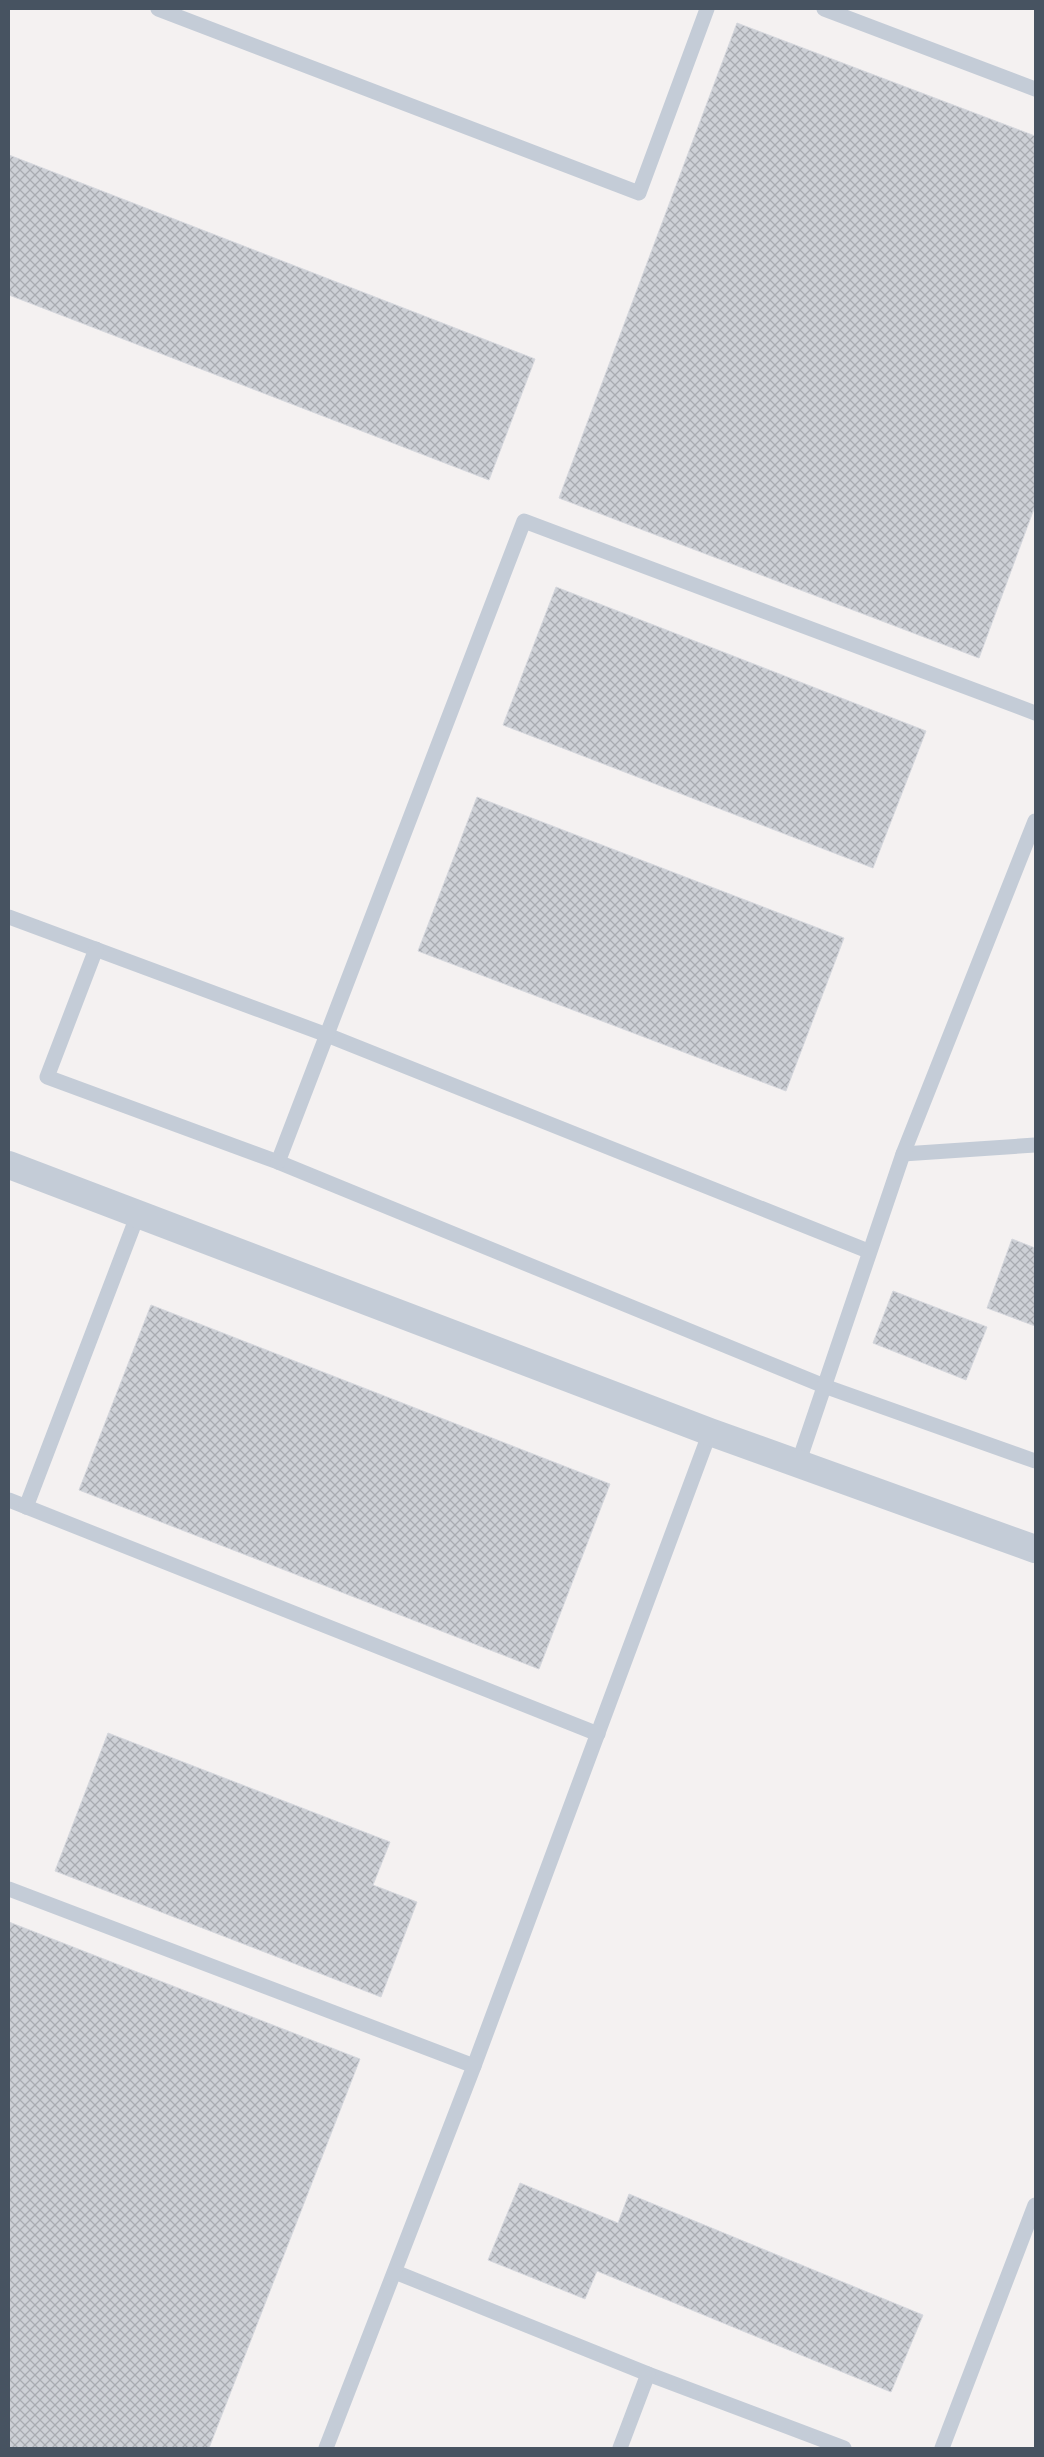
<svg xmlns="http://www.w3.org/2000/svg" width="1044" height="2457" font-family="'DejaVu Sans',sans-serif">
<defs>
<pattern id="building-cross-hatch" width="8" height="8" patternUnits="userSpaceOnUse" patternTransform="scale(1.25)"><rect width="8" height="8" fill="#cdd0d6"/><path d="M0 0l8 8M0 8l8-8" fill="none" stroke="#a8abb1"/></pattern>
</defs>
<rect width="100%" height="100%" fill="#f4f1f1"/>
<g fill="url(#building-cross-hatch)" stroke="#d5d7dd">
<path d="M737,23l298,113v370l-56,152 -420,-160z"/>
<path d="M9,155l526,204 -46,121 -480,-185z"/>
<path d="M556,587l370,144 -53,137 -370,-143z"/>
<path d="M477,797l367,141 -58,153 -368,-140z"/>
<path d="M1012,1239l23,9v78l-48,-18z"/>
<path d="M893,1291l94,36 -21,53 -93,-37z"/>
<path d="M151,1305l459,179 -71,185 -460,-179z"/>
<path d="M108,1733l282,109 -17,43 44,17 -36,95 -326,-126z"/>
<path d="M9,1922l351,137 -151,389h-200z"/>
<path d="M520,2183l98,40 11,-29 294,121 -32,77 -294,-121 -12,28 -97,-39z"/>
</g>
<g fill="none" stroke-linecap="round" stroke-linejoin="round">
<g stroke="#c4ccd7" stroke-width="15">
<path d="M158,9l481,184 68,-184"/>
<path d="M824,9l211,80"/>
<path d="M9,917l318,118 541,216"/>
<path d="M96,949l-49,128 231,85 546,224 211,75"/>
<path d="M903,1154l132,-9"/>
<path d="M278,1162l246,-641 511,192"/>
<path d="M798,1464l105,-310 132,-333"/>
<path d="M9,1500l589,234"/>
<path d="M26,1507l112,-293"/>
<path d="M9,1889l465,177"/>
<path d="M395,2272l253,102 196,74"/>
<path d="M326,2448l148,-382 236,-634"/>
<path d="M620,2448l28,-74"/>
<path d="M942,2448l93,-243"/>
</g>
<path stroke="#c4ccd7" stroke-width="28" d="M9,1165l701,267 325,117"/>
</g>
<rect width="1044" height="2457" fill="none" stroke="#475361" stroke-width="20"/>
</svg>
